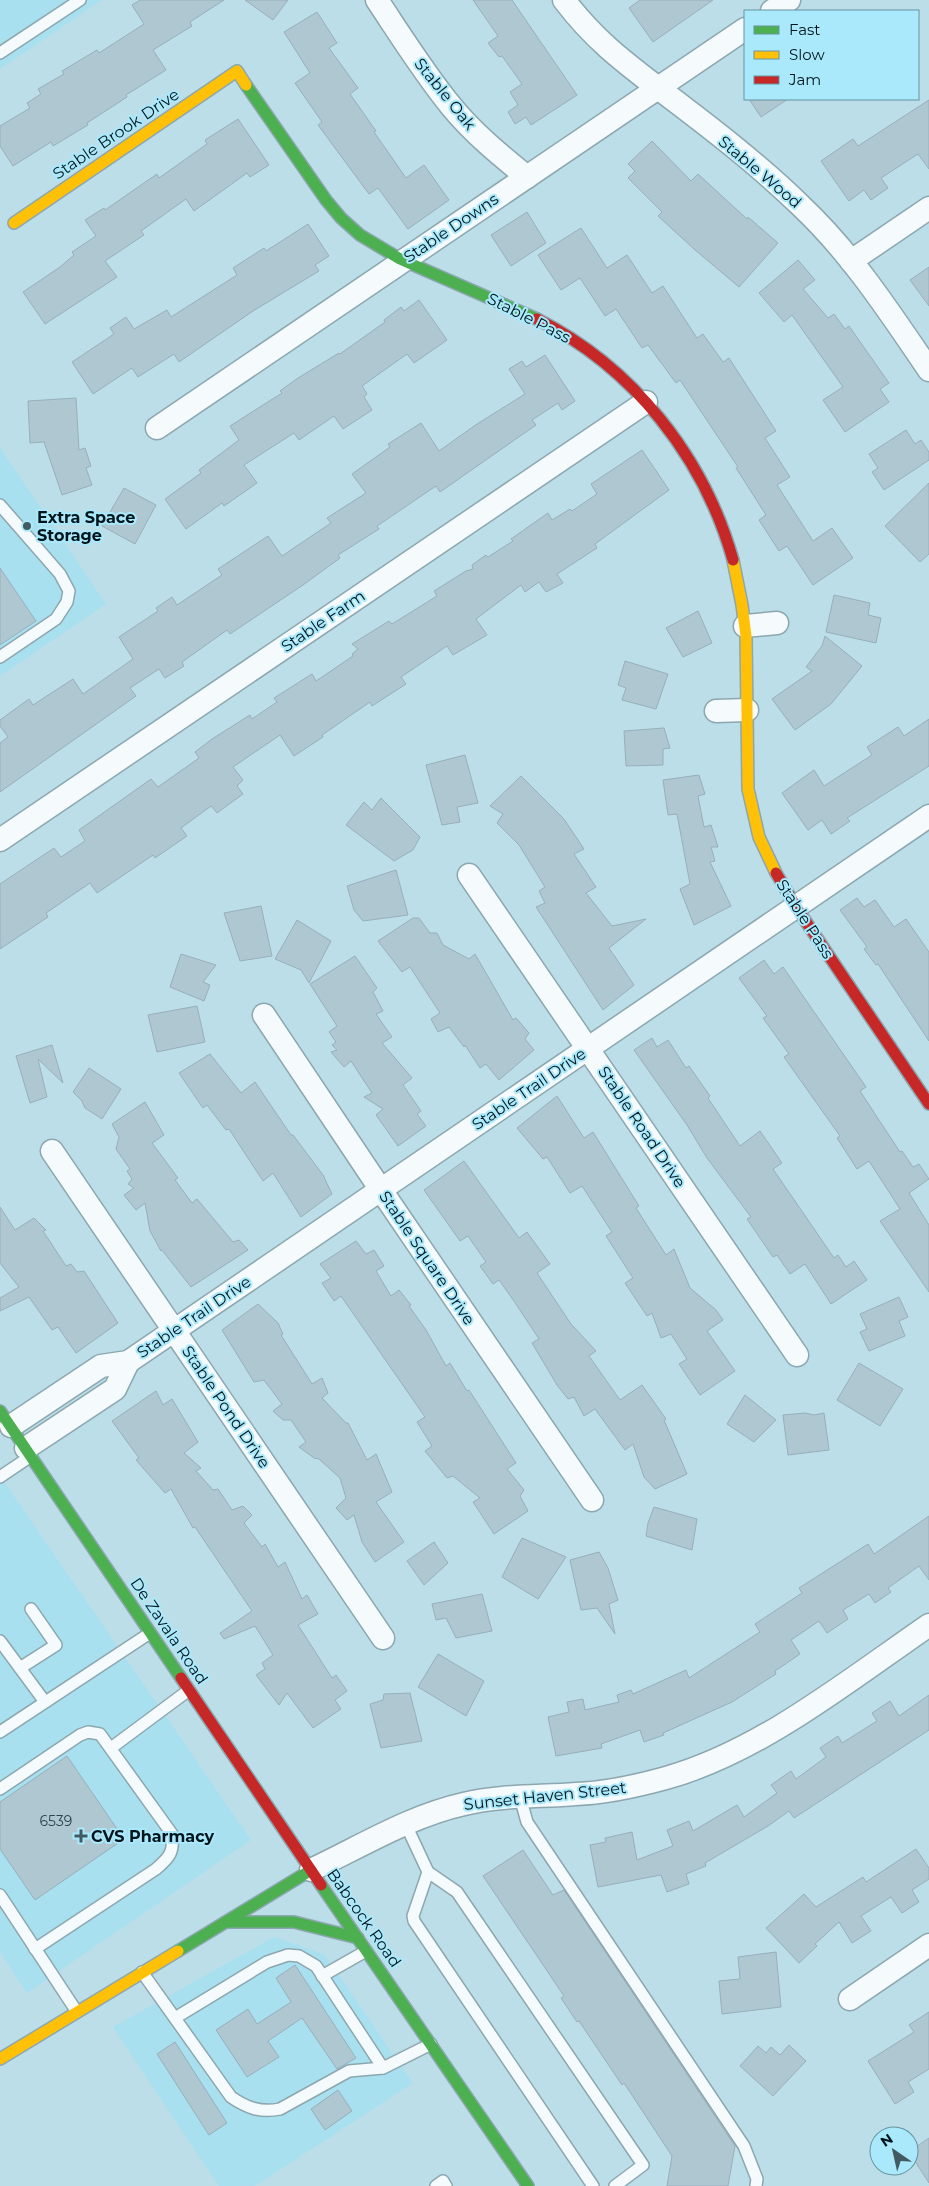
<svg xmlns="http://www.w3.org/2000/svg" width="929" height="2186" font-family="Montserrat,sans-serif">
<rect width="100%" height="100%" fill="#bcdee9"/>
<g fill="#a8e0f0">
<path d="M0,0h102l-102,69z"/>
<path d="M0,448l106,156 -106,72z"/>
<path d="M0,1476l251,364 -224,153 -27,-41z"/>
<path d="M274,1937l50,17 89,129 -158,103h-36l-106,-159z"/>
</g>
<g fill="#aec7d1" stroke="#97afba">
<path d="M140,0h84l-34,22 2,4 -39,24 13,20 -40,25 1,2 -40,26 1,2 -35,21 -2,-4 -38,24 -13,-20v-20l30,-18 -3,-5 14,-9 -3,-5 26,-15 -2,-3 35,-21 2,3 45,-29 -12,-19z"/>
<path d="M245,0h43l-15,20z"/>
<path d="M473,0h39l65,95 -46,30 -5,-8 -11,7 -7,-12 10,-7 -8,-13 12,-8 -20,-28 -3,1 -11,-14 10,-7z"/>
<path d="M640,0h73l-60,42 -24,-34z"/>
<path d="M317,12l20,31 -8,5 29,40 -8,6 26,37 -2,1 32,46 18,-13 25,35 -41,29 -30,-41 -9,6 -51,-69 4,-3 -27,-39 15,-10 -26,-41z"/>
<path d="M749,99h39l-27,18z"/>
<path d="M929,100v69l-11,-15 -37,24 7,10 -17,12 -7,-10 -15,11 -28,-40 32,-22 5,7z"/>
<path d="M238,119l31,46 -19,12 -3,-4 -53,38 -8,-12 -45,32 3,4 -39,26 12,16 -72,47 -22,-32 37,-25 14,-12 -2,-3 24,-16 -11,-16 19,-12 1,2 52,-36 2,4 48,-34 -2,-4z"/>
<path d="M652,141l39,40 7,-7 49,45 1,-2 30,26 -39,44 -45,-38 -36,-33 4,-4 -34,-34 7,-7 -7,-7z"/>
<path d="M527,212l19,31 -35,23 -20,-31z"/>
<path d="M308,224l21,32 -14,9 4,6 -66,40 -74,51 -5,-8 -36,23 -6,-9 -39,26 -21,-32 42,-28 -4,-6 16,-11 8,12 33,-19 4,7 66,-42 -4,-7 31,-20 2,3z"/>
<path d="M581,228l26,40 20,-13 25,38 11,-7 34,52 6,-4 20,28 6,-4 47,73 -11,7 25,39 -13,8 36,56 19,-13 21,30 -40,27 -26,-39 -8,5 -20,-31 7,-5 -30,-47 2,-1 -58,-87 -4,3 -28,-38 -6,3 -26,-39 -11,7 -25,-38 -19,12 -23,-35z"/>
<path d="M798,260l17,20 -12,9 25,29 6,-4 11,15 4,-3 40,57 -9,6 9,13 -44,30 -22,-32 20,-13 -51,-72 -8,7 -25,-29z"/>
<path d="M929,267v39l-19,-26z"/>
<path d="M419,300l28,40 -33,23 -7,-9 -45,32 5,8 -3,3 8,13 -29,19 -9,-13 -35,24 -5,-7 -50,32 13,18 -33,23 -2,-3 -36,26 -21,-30 36,-26 -2,-3 40,-30 -9,-14 52,-33 -2,-2 18,-13 41,-25 1,1 45,-32 -1,-2 17,-13 3,4z"/>
<path d="M545,355l30,46 -13,9 -4,-7 -26,17 4,5 -96,67 -4,-6 -59,40 2,3 -41,26 2,3 -37,27 -73,49 -3,-4 -45,32 2,4 -19,12 -6,-9 -29,19 6,8 -136,96v-49l8,-6 -8,-11v-6l29,-21 4,6 40,-26 10,15 50,-35 -14,-22 39,-26 -2,-3 16,-11 5,8 45,-30 -4,-6 50,-33 14,20 49,-33 -4,-5 39,-25 -14,-19 38,-27 -2,-3 33,-21 18,28 38,-27 48,-30 -16,-25 13,-8 4,6z"/>
<path d="M76,398l3,52 6,-2 6,18 -5,2 6,17 -30,10 -18,-53 -14,1 -2,-42z"/>
<path d="M906,430l9,14 6,-4 8,12v8l-45,30 -12,-18 6,-4 -9,-14z"/>
<path d="M642,450l27,40 -74,54 2,4 -40,26 6,9 -17,9 -7,-10 -14,10 -4,-7 -45,34 11,16 -34,20 -6,-9 -46,31 5,7 -34,22 -2,-4 -48,33 1,2 -29,19 -14,-21 -47,32 10,13 -6,6 6,8 -26,19 -6,-7 -30,22 6,8 -32,22 -2,-3 -56,38 -7,-10 -44,30 2,4 -48,32v-65l54,-36 7,9 24,-16 -6,-11 72,-51 7,8 41,-29 -4,-6 17,-13 38,-24 2,4 25,-17 -3,-4 38,-24 4,7 37,-25 -1,-2 6,-5 -6,-5 37,-23 3,3 45,-28 -3,-5 32,-20 7,-2 -1,-4 14,-10 2,2 25,-16 -2,-2 37,-26 4,7 18,-11 2,2 25,-17 -6,-10z"/>
<path d="M929,483v71l-9,8 -35,-36z"/>
<path d="M124,488l32,17 -21,39 -33,-18z"/>
<path d="M0,568l36,53 -36,24z"/>
<path d="M834,595l36,8 -2,12 13,3 -5,25 -50,-11z"/>
<path d="M698,611l14,32 -29,14 -17,-29z"/>
<path d="M825,636l37,30 -31,38 -36,26 -23,-31 40,-28 -6,-4 16,-21z"/>
<path d="M625,661l43,13 -12,35 -34,-9 4,-12 -8,-3z"/>
<path d="M929,719v47l-82,52 3,3 -19,13 -9,-14 -14,10 -26,-37 32,-23 10,16 48,-31 -5,-8 31,-20 6,9z"/>
<path d="M664,728l6,20 -7,1v16l-37,1 -2,-35z"/>
<path d="M465,755l13,48 -21,4 3,15 -18,3 -16,-60z"/>
<path d="M699,775l6,19 -7,2 6,31 7,-2 7,22h-7l4,14 -5,1 21,44 -37,19 -14,-36 10,-5 -13,-70 -9,1 -5,-35z"/>
<path d="M521,776l43,43 20,30 -10,5 22,33 -10,6 26,33 34,-7 -37,29 25,37 -31,25 -67,-103 9,-4 -6,-12 6,-4 -26,-42 -22,-22 6,-9 -13,-8z"/>
<path d="M381,798l39,39 -7,13 -19,11 -48,-36 18,-23 8,8z"/>
<path d="M396,870l12,45 -45,6 -9,-11 -7,-24z"/>
<path d="M857,898l7,9 11,-7 19,27 12,-8 23,33v89l-51,-77 -2,1 -12,-16 3,-2 -27,-37z"/>
<path d="M261,906l11,50 -32,5 -16,-48z"/>
<path d="M413,918h6l11,15h7l6,12 26,14 6,-5 38,66 3,-2 13,15 -4,6 9,11 -35,30 -13,-16 -6,4 -15,-23 -1,2 -15,-20 -11,5 -7,-13 9,-6 -30,-46 -8,5 -24,-31z"/>
<path d="M297,920l34,21 -22,42 -8,-13 -26,-11z"/>
<path d="M181,954l35,11 -13,17 7,3 -6,16 -34,-14z"/>
<path d="M355,956l22,32 -4,4 10,19 -7,3 16,23 -10,6 30,35 -9,7 18,26 -4,3 9,12 -28,20 -22,-31 7,-6 -19,-12 8,-4 -21,-32 -7,6 -13,-15 6,-2 -5,-5 4,-3 -7,-10 8,-6 -27,-42z"/>
<path d="M764,960l10,14 9,-7 83,120 -6,4 40,61 2,-1 11,16 6,-3 10,15 -20,14 20,32v67l-49,-71 20,-12 -31,-48 -12,8 -20,-31 3,-2 -56,-79 5,-3 -26,-36 4,-2 -28,-38z"/>
<path d="M197,1006l8,36 -48,10 -9,-37z"/>
<path d="M652,1038l5,9 11,-7 18,28 3,-2 21,30 -2,2 32,48 20,-15 22,32 -9,6 61,89 4,-3 8,12 8,-6 13,19 -36,24 -26,-40 -15,10 -13,-19 -4,2 -26,-38 4,-2 -44,-59 -20,-33 -53,-75z"/>
<path d="M52,1045l11,38 -25,-24 9,38 -17,6 -14,-47z"/>
<path d="M210,1054l31,39 14,-11 36,53h2l30,40 9,19 -31,23 -28,-44 -10,8 -34,-52 -3,1 -19,-25 -4,3 -24,-35z"/>
<path d="M89,1068l32,21 -19,30 -17,-11 -3,-7 -9,-9z"/>
<path d="M557,1096l27,42 9,-6 46,74 -3,2 30,47 8,-6 16,39 26,22 7,10 -16,11 28,40 -35,24 -21,-31 8,-5 -16,-25 -10,4 -9,-25 -5,3 -22,-33 8,-5 -27,-42 6,-4 -30,-46 -12,7 -23,-36 -4,2 -26,-31z"/>
<path d="M145,1102l19,33 -12,8 26,35 -3,2 17,23 5,-4 36,43 6,-2 9,10 -57,37 -29,-37 -1,1 -11,-20 -5,-28 -9,7 -12,-15 10,-7 -6,-4 4,-5 -5,-8 3,-2 -14,-20 3,-12 -7,-13z"/>
<path d="M464,1161l55,77 8,-6 23,32 -13,9 34,51 25,27 -7,5 31,44 22,-15 24,34 -2,1 23,54 -32,15 -11,-12 -11,-33 -8,6 -30,-41 -11,7 -10,-19 -6,2 -11,-14 -25,-42 7,-4 -25,-38 -15,-21 -6,4 -13,-18 6,-4 -18,-26 -8,5 -36,-51z"/>
<path d="M0,1207l15,23 19,-12 12,12 -3,1 23,35 5,-2 6,8 7,-1 34,52 -42,30 -18,-26 -6,3 -23,-33 -29,14v-13l19,-11 -19,-24z"/>
<path d="M356,1241l10,13 8,-4 10,16 -8,5 15,25 8,-6 12,15 -2,1 17,24 20,36 4,-3 17,28 2,-1 47,73 -9,6 17,21 -4,6 8,15 -34,23 -21,-32 7,-4 -27,-22 -6,2 -22,-27 7,-5 -15,-24 8,-5 -84,-121 -7,5 -12,-18 9,-5 -11,-14z"/>
<path d="M899,1297l9,20 -9,4 6,15 -36,15 -9,-19 7,-3 -7,-15z"/>
<path d="M258,1304l20,19 5,11 -2,1 31,49 10,-6 6,15 -6,5 24,25h2l19,37 9,-6 16,38 -16,10 28,40 -29,20 -13,-20 -8,-27 -7,5 -11,-12 10,-10 -6,-20 -21,-19 -5,-1 -15,-11 7,-5 -15,-22h-8l-10,-9 9,-7 -18,-24 -10,2 -32,-52z"/>
<path d="M859,1363l44,26 -23,37 -43,-26z"/>
<path d="M156,1391l7,14 9,-6 26,43 -14,11 17,15 -5,3 17,19 5,-1 14,21 11,-4 9,9 -8,8 18,24 3,-3 13,23 7,-5 17,37 5,-4 11,19 -20,11 34,53 4,-3 11,16 -12,9 6,9 -28,19 -26,-35 -8,12 -23,-30 9,-6 -3,-6 11,-8 -18,-29 -31,13 -4,-6 32,-22 -57,-84 -2,1 -22,-39 -6,4 -29,-33 3,-2 -27,-37z"/>
<path d="M745,1395l31,25 -22,22 -27,-18z"/>
<path d="M805,1413l9,2 10,-2 5,37 -41,5 -5,-40z"/>
<path d="M654,1507l43,12 -5,31 -46,-14 2,-13z"/>
<path d="M929,1516v64l-10,-14 -31,22 3,4 -16,11 -6,-9 -26,16 5,9 -21,14 -8,-12 -28,19 9,14 -25,17 1,3 -44,28 -69,31 1,2 -20,7 -4,-12 -39,14 1,4 -46,8 -8,-39 21,-5 -2,-10 16,-3 2,11 34,-8 -2,-7 14,-5 2,4 53,-24 3,8 71,-46 -5,-8 47,-31 -3,-5 69,-44 6,10z"/>
<path d="M522,1538l44,19 -28,42 -36,-22z"/>
<path d="M434,1542l14,21 -24,22 -17,-24z"/>
<path d="M599,1552l9,16 10,32 -9,4 6,30 -18,-26 -16,2 -11,-50z"/>
<path d="M482,1594l10,37 -36,7 -10,-20 -10,2 -4,-16z"/>
<path d="M438,1654l46,27 -18,35 -48,-29z"/>
<path d="M410,1693l12,48 -41,7 -11,-44 13,-4 1,-6z"/>
<path d="M929,1695v35l-135,88 -5,-7 -21,15 -63,37 1,3 -20,8 3,10 -22,8 -6,-17 -63,12 -8,-42 16,-3 -1,-4 27,-6 5,28 36,-14 -6,-16 22,-9 4,10 44,-26 7,12 33,-24 -6,-8 20,-14 5,8 30,-22 -6,-9 18,-12 4,7 35,-22 -5,-8 18,-12 9,15z"/>
<path d="M67,1756l57,83 -89,61 -35,-51v-47z"/>
<path d="M916,1849l13,19v11l-17,11 7,12 -17,11 -11,-16 -30,19 10,15 -19,12 -13,-21 -24,22 2,2 -18,17 -33,-35 38,-34 12,13 47,-30 3,5z"/>
<path d="M523,1850l30,45 11,-5 171,256 -7,40h-61l5,-30 -48,-73 -2,2 -43,-64 -2,1 -16,-24 3,-2 -81,-120z"/>
<path d="M776,1952l5,55 -59,7 -3,-33 21,-2 -2,-22z"/>
<path d="M295,1965l61,93 -19,11 -35,-51 -34,23 11,16 -32,20 -31,-47 32,-21 9,15 34,-22 -15,-24z"/>
<path d="M929,2012v57l-21,13 6,10 -19,12 -27,-43 46,-29 -5,-7z"/>
<path d="M175,2042l52,81 -18,12 -52,-81z"/>
<path d="M789,2045l17,16 -33,35 -33,-30 18,-20 8,7 5,-6 9,8z"/>
<path d="M338,2090l14,21 -27,19 -14,-21z"/>
<path d="M929,2138v45l-20,-31z"/>
</g>
<g fill="none" stroke-linecap="round" stroke-linejoin="round">
<g stroke="#8ca7af" stroke-width="14">
<g id="lane">
<path d="M0,53l80,-53"/>
<path d="M0,505l60,69 9,17 -2,11 -11,17 -56,38"/>
<path d="M0,1477l31,-21"/>
<path d="M0,1641l45,61"/>
<path d="M20,1668l36,-23 -25,-36"/>
<path d="M0,1732l150,-99"/>
<path d="M111,1748l78,-58"/>
<path d="M0,1789l80,-54 8,-3 12,2 72,100c2,18 -2,23 -16,35l-121,80"/>
<path d="M520,1797l7,25 217,324 13,33 -1,7"/>
<path d="M406,1825l22,47 -15,44 1,5 179,265"/>
<path d="M428,1872l29,20 186,273 -28,21"/>
<path d="M0,1895l77,117"/>
<path d="M142,1972l89,125c16,11 30,16 49,12l69,-38 34,-3 48,-24"/>
<path d="M322,1976l44,-25"/>
<path d="M175,2018l92,-56 21,-7 11,1 17,10 67,102"/>
<path d="M436,2186l7,-5 3,5"/>
</g>
</g>
<g stroke="#8ca7af" stroke-width="25">
<g id="street">
<path d="M377,0c24,36 47,73 74,106 22,27 49,49 76,71"/>
<path d="M564,0c29,38 56,59 94,88 49,37 99,75 143,118 51,48 89,107 128,164"/>
<path d="M772,11l17,-11"/>
<path d="M851,261l78,-53"/>
<path d="M157,428l588,-399"/>
<path d="M745,626l32,-3"/>
<path d="M716,711l31,-1"/>
<path d="M0,840l646,-438"/>
<path d="M469,875l328,480"/>
<path d="M264,1015l117,175 211,310"/>
<path d="M52,1151l331,487"/>
<path d="M11,1426l90,-60 27,-4 801,-546"/>
<path d="M26,1448l89,-59 13,-27"/>
<path d="M311,1870c49,-23 99,-54 153,-66 37,-9 75,-7 112,-10 30,-1 61,-8 90,-16 94,-26 183,-98 263,-153"/>
<path d="M850,1999l79,-54"/>
</g>
</g>
<g stroke="#8ca7af" stroke-width="14">
<g id="fast">
<path d="M246,85l80,115 15,18 19,17 40,24 137,60"/>
<path d="M0,1411l181,267"/>
<path d="M321,1885l207,301"/>
<path d="M226,1922h68l64,16"/>
<path d="M178,1951l133,-81"/>
</g>
</g>
<g stroke="#8ca7af" stroke-width="14">
<g id="slow">
<path d="M14,223l223,-152 9,14"/>
<path d="M733,560l9,45 4,31 2,153 11,48 17,36"/>
<path d="M0,2059l178,-108"/>
</g>
</g>
<g stroke="#8ca7af" stroke-width="14">
<g id="jam">
<path d="M537,319c96,48 167,138 196,241"/>
<path d="M776,873l22,37 131,194"/>
<path d="M181,1678l140,207"/>
</g>
</g>
<use href="#lane" stroke="#f5fafc" stroke-width="11"/>
<use href="#street" stroke="#f5fafc" stroke-width="22"/>
<use href="#fast" stroke="#4caf50" stroke-width="11"/>
<use href="#slow" stroke="#ffc107" stroke-width="11"/>
<use href="#jam" stroke="#c62828" stroke-width="11"/>
</g>
<g fill="#425b63" stroke="#aae9fb" stroke-width="2">
<circle cx="27" cy="526" r="5"/>
<path d="M78.5 1828.5h5v5h5v5h-5v5h-5v-5h-5v-5h5z"/>
</g>
<g text-anchor="middle" dominant-baseline="central" stroke-width="4" stroke-linejoin="round" paint-order="stroke">
<g font-size="14" fill="#2e444c">
<text x="56" y="1821">6539</text>
</g>
<g font-size="16" fill="#00151b" stroke="#aae9fb">
<text transform="translate(445 94) rotate(51)">Stable Oak</text>
<text transform="translate(116 134) rotate(-34)">Stable Brook Drive</text>
<text transform="translate(760 172) rotate(40)">Stable Wood</text>
<text transform="translate(451 228) rotate(-34)">Stable Downs</text>
<text transform="translate(529 318) rotate(27)">Stable Pass</text>
<text transform="translate(323 621) rotate(-34)">Stable Farm</text>
<text transform="translate(805 919) rotate(57)">Stable Pass</text>
<text transform="translate(529 1089) rotate(-34)">Stable Trail Drive</text>
<text transform="translate(642 1127) rotate(56)">Stable Road Drive</text>
<text transform="translate(427 1258) rotate(56)">Stable Square Drive</text>
<text transform="translate(194 1317) rotate(-34)">Stable Trail Drive</text>
<text transform="translate(226 1407) rotate(56)">Stable Pond Drive</text>
<text transform="translate(169 1631) rotate(56)">De Zavala Road</text>
<text transform="translate(545 1796) rotate(-6)">Sunset Haven Street</text>
<text transform="translate(364 1918) rotate(55)">Babcock Road</text>
</g>
<g font-size="16" font-weight="bold" fill="#00151b" stroke="#aae9fb" text-anchor="start">
<text x="37" y="517">Extra Space<tspan x="37" dy="18">Storage</tspan></text>
<text x="91" y="1836">CVS Pharmacy</text>
</g>
</g>
<rect x="744" y="10" width="175" height="90" fill="#aae9fb" stroke="#6694a1"/>
<rect x="754" y="26" width="25" height="8" fill="#4caf50" stroke="#6694a1"/>
<text x="789" y="35" font-size="15" fill="#00151b">Fast</text>
<rect x="754" y="51" width="25" height="8" fill="#ffc107" stroke="#6694a1"/>
<text x="789" y="60" font-size="15" fill="#00151b">Slow</text>
<rect x="754" y="76" width="25" height="8" fill="#c62828" stroke="#6694a1"/>
<text x="789" y="85" font-size="15" fill="#00151b">Jam</text>
<g transform="translate(894 2151) rotate(326)"><circle r="24" fill="#aae9fb" stroke="#6694a1"/>
<path d="M0-4L9 19L0 12L-9 19Z" fill="#425b63"/>
<text y="-8" font-size="14" font-weight="bold" text-anchor="middle" fill="#00151b">N</text>
</g>
</svg>
